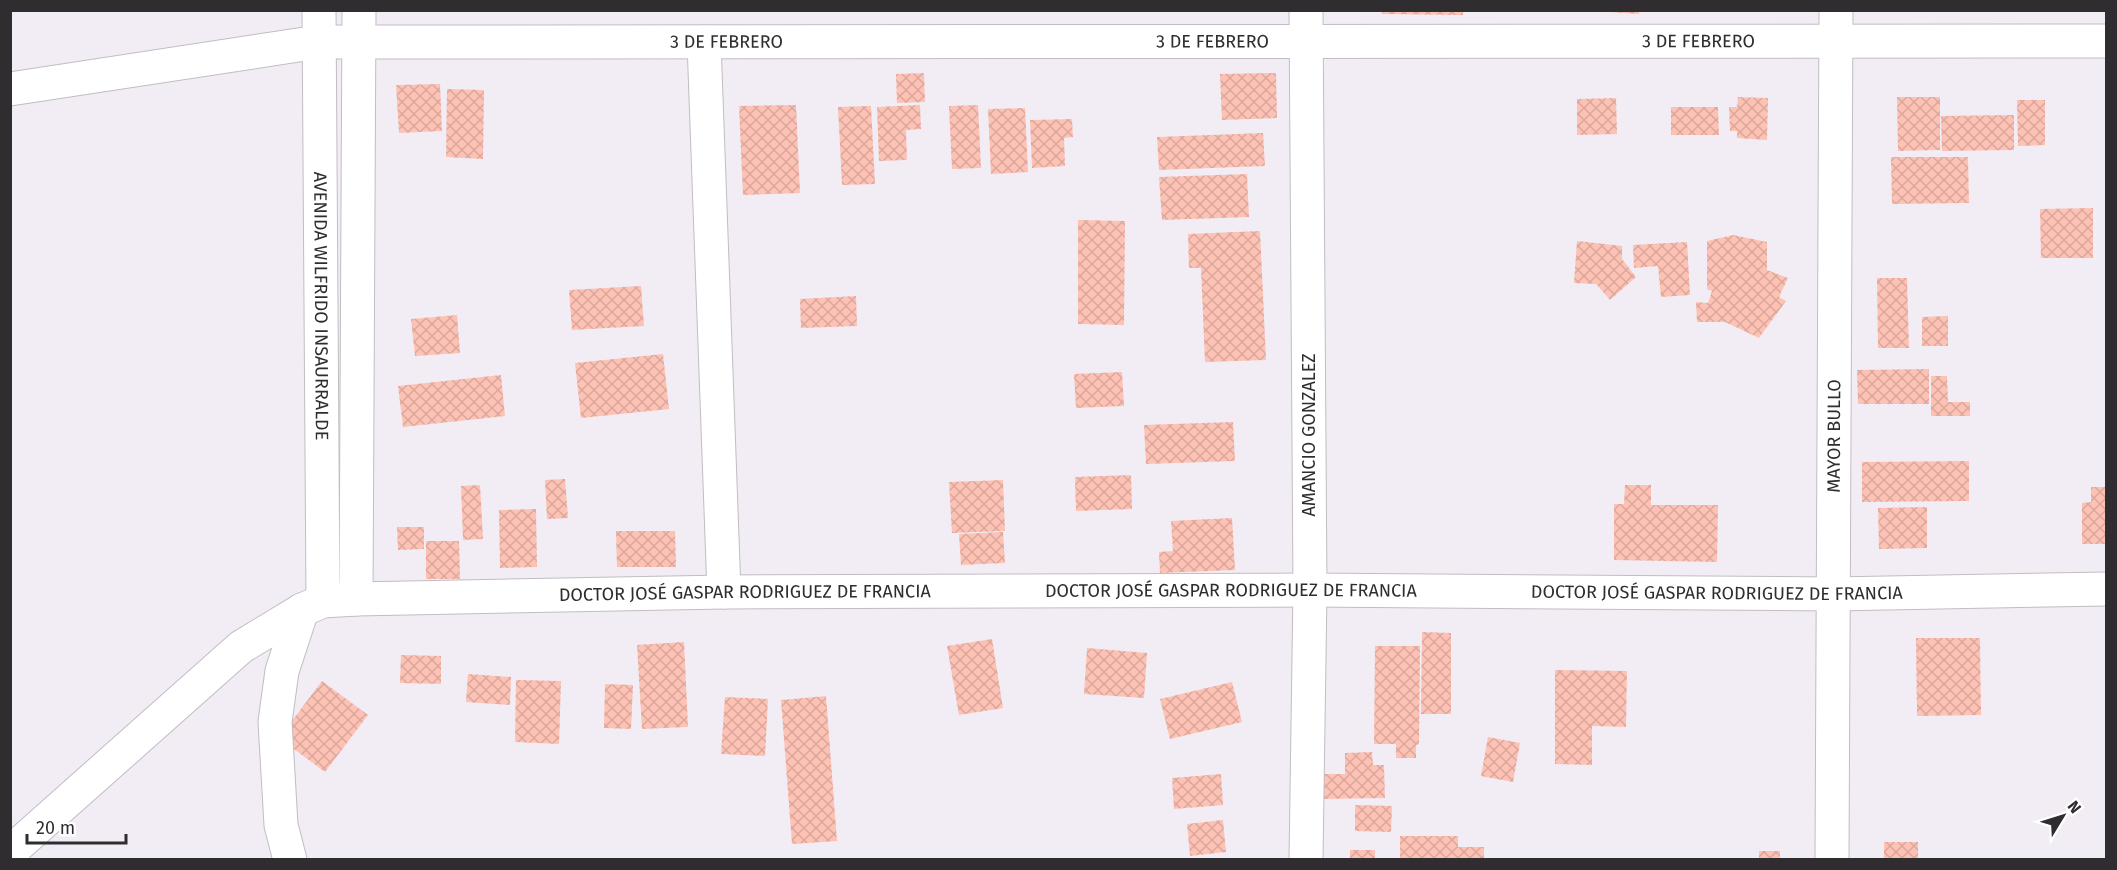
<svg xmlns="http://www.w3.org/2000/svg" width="2117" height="870" font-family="'Fira Sans',sans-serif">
<defs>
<pattern id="building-cross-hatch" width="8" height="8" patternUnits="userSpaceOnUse" patternTransform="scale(1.5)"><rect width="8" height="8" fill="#fec2b5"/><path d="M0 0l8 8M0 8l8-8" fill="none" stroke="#daa79c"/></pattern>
</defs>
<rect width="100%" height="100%" fill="#f2edf4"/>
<g fill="url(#building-cross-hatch)">
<path d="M1382,10h81v5l-81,-1z"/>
<path d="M1610,10h29v4l-29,-2z"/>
<path d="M924,73l1,29 -28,1 -1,-29z"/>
<path d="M1276,73l1,45 -55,2 -2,-46z"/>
<path d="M440,84l2,47 -43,2 -3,-48z"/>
<path d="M447,89l37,1 -1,69 -37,-2z"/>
<path d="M1738,97l30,1 -1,42 -30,-2v-7h-7l-1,-24h8z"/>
<path d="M1897,97h43v53l-42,1z"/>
<path d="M1616,98l1,36 -40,1v-36z"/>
<path d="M2017,100h28v45l-27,1z"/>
<path d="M796,105l4,88 -57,2 -4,-89z"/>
<path d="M920,105l1,24 -15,1 1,30 -28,1 -2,-54z"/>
<path d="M978,105l3,63 -29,1 -3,-63z"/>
<path d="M871,106l4,78 -33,1 -4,-78z"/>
<path d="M1671,107h47l1,28h-48z"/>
<path d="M1025,108l3,64 -37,2 -3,-65z"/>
<path d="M2014,115v35l-72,1 -1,-35z"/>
<path d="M1072,119l1,18 -9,1 1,28 -33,2 -2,-48z"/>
<path d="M1263,133l2,33 -106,4 -2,-33z"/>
<path d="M1891,157h77l1,46 -77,1z"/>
<path d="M1247,174l2,43 -87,3 -3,-43z"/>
<path d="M2093,208v50h-52l-1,-49z"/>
<path d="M1078,220l47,1 -1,104 -46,-1z"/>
<path d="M1260,231l6,129 -61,2 -4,-94h-12l-1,-34z"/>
<path d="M1733,235l34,7v28l21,8 -9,19 7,4 -27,37 -34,-16h-28l-1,-20 12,1 4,-12 -5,-2v-48z"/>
<path d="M1577,241l45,5v13l14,18 -26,23 -14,-16 -22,-1z"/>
<path d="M1687,242l3,53 -29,2 -3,-31 -24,2 -1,-23z"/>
<path d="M1877,278h30l2,70h-31z"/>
<path d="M641,286l3,40 -72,4 -3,-40z"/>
<path d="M856,296l1,30 -56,2 -1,-29z"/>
<path d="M457,315l3,38 -45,3 -4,-37z"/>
<path d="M1948,316v30h-26v-29z"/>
<path d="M663,354l6,55 -88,9 -6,-55z"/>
<path d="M1929,369v35h-71l-1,-34z"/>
<path d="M1122,372l2,34 -48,2 -2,-34z"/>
<path d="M501,375l4,41 -102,11 -5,-41z"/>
<path d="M1931,376h16l1,26h22v14h-39z"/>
<path d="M1233,422l2,39 -89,3 -2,-39z"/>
<path d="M1969,461v40l-107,1v-40z"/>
<path d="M1131,475l1,34 -56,2 -1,-34z"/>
<path d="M565,479l3,39 -21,1 -2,-39z"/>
<path d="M1003,480l2,51 -53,2 -3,-51z"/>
<path d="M480,485l3,54 -20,1 -2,-54z"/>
<path d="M1625,485h26v20h67l-1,57 -103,-2v-56h10z"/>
<path d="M2091,487h15v57h-24v-41l9,-1z"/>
<path d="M1927,507v41l-48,1 -1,-41z"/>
<path d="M536,509l1,58 -37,1 -1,-58z"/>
<path d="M1232,518l3,52 -75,3 -1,-21 14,-1 -2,-30z"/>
<path d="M397,527h27v22l-26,1z"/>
<path d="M616,531h59l1,36h-59z"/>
<path d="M1003,532l2,31 -44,2 -2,-31z"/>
<path d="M426,541h33l1,38h-34z"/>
<path d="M1422,632l29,1v81h-30z"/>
<path d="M1916,638h64l1,77 -64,1z"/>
<path d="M992,639l11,69 -44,7 -12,-69z"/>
<path d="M684,642l4,85 -46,2 -5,-84z"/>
<path d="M1375,646h45l-1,98 -3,1v13h-20v-14h-22z"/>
<path d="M1087,648l60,5 -3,45 -60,-4z"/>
<path d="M401,655l40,1v28l-41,-1z"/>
<path d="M1555,670l72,1 -1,56 -34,-1v39l-37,-1z"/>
<path d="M468,674l43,3 -1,28 -44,-3z"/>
<path d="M516,680l45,1 -2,63 -44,-2z"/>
<path d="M322,681l46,34 -43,57 -46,-34z"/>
<path d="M1232,682l10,40 -72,17 -10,-40z"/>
<path d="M605,684l28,1 -2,44 -27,-1z"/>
<path d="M826,696l11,145 -45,3 -11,-144z"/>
<path d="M725,697l43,2 -3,57 -44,-2z"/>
<path d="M1488,737l32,6 -7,39 -32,-6z"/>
<path d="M1372,752l1,13h11l1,33 -61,1 -1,-25h22v-21z"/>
<path d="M1221,774l2,31 -49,4 -2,-31z"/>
<path d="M1355,805l37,1 -1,26 -36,-1z"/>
<path d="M1223,820l3,32 -36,4 -3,-32z"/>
<path d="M1400,836h58v11h26v13h-84z"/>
<rect x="1884" y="842" width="34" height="18"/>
<rect x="1350" y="850" width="25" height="10"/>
<rect x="1759" y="851" width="21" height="9"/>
</g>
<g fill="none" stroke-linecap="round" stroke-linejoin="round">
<g stroke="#c1bdc3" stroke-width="35">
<g id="minor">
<path id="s1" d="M319,10l4,591"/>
<path d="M704,42l20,550"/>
<path id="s2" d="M10,89l308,-47 1788,-1"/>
<path d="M356,599l3,-589"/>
<path id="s3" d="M10,856l7,-10 224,-199 61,-37 21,-9 33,-2 368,-7 586,-2 523,4 273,-5"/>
<path d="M290,860l-9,-35 -6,-103 7,-51 20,-61"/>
<path d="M1306,860l4,-270 -4,-580"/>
<path id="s4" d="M1832,860l4,-850"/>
</g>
</g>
<use href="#minor" stroke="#fff" stroke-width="33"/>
</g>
<g text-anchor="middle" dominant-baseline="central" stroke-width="5" stroke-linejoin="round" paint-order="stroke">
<g font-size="18" fill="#2f2d2f" stroke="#fff">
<text stroke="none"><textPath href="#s2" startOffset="1692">3 DE FEBRERO</textPath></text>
<text stroke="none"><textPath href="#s2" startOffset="720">3 DE FEBRERO</textPath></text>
<text stroke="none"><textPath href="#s2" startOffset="1206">3 DE FEBRERO</textPath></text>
<text stroke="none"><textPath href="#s1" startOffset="296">AVENIDA WILFRIDO INSAURRALDE</textPath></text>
<text transform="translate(1309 435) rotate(-90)">AMANCIO GONZALEZ</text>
<text stroke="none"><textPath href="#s4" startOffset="424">MAYOR BULLO</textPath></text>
<text stroke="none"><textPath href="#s3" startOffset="1314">DOCTOR JOSÉ GASPAR RODRIGUEZ DE FRANCIA</textPath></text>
<text stroke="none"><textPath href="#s3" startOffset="1800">DOCTOR JOSÉ GASPAR RODRIGUEZ DE FRANCIA</textPath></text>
<text stroke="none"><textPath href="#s3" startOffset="828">DOCTOR JOSÉ GASPAR RODRIGUEZ DE FRANCIA</textPath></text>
</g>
</g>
<rect width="2117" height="870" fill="none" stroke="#2f2d2f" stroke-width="24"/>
<g transform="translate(2063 816) rotate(52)" stroke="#ffffff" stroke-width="4.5" paint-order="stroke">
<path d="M0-4.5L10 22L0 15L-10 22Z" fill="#2f2d2f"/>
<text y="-9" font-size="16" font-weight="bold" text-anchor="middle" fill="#2f2d2f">N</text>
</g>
<path d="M27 834v9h99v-9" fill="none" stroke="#2f2d2f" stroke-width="3"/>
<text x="36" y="834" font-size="18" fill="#2f2d2f" stroke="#ffffff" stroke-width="4.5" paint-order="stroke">20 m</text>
</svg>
